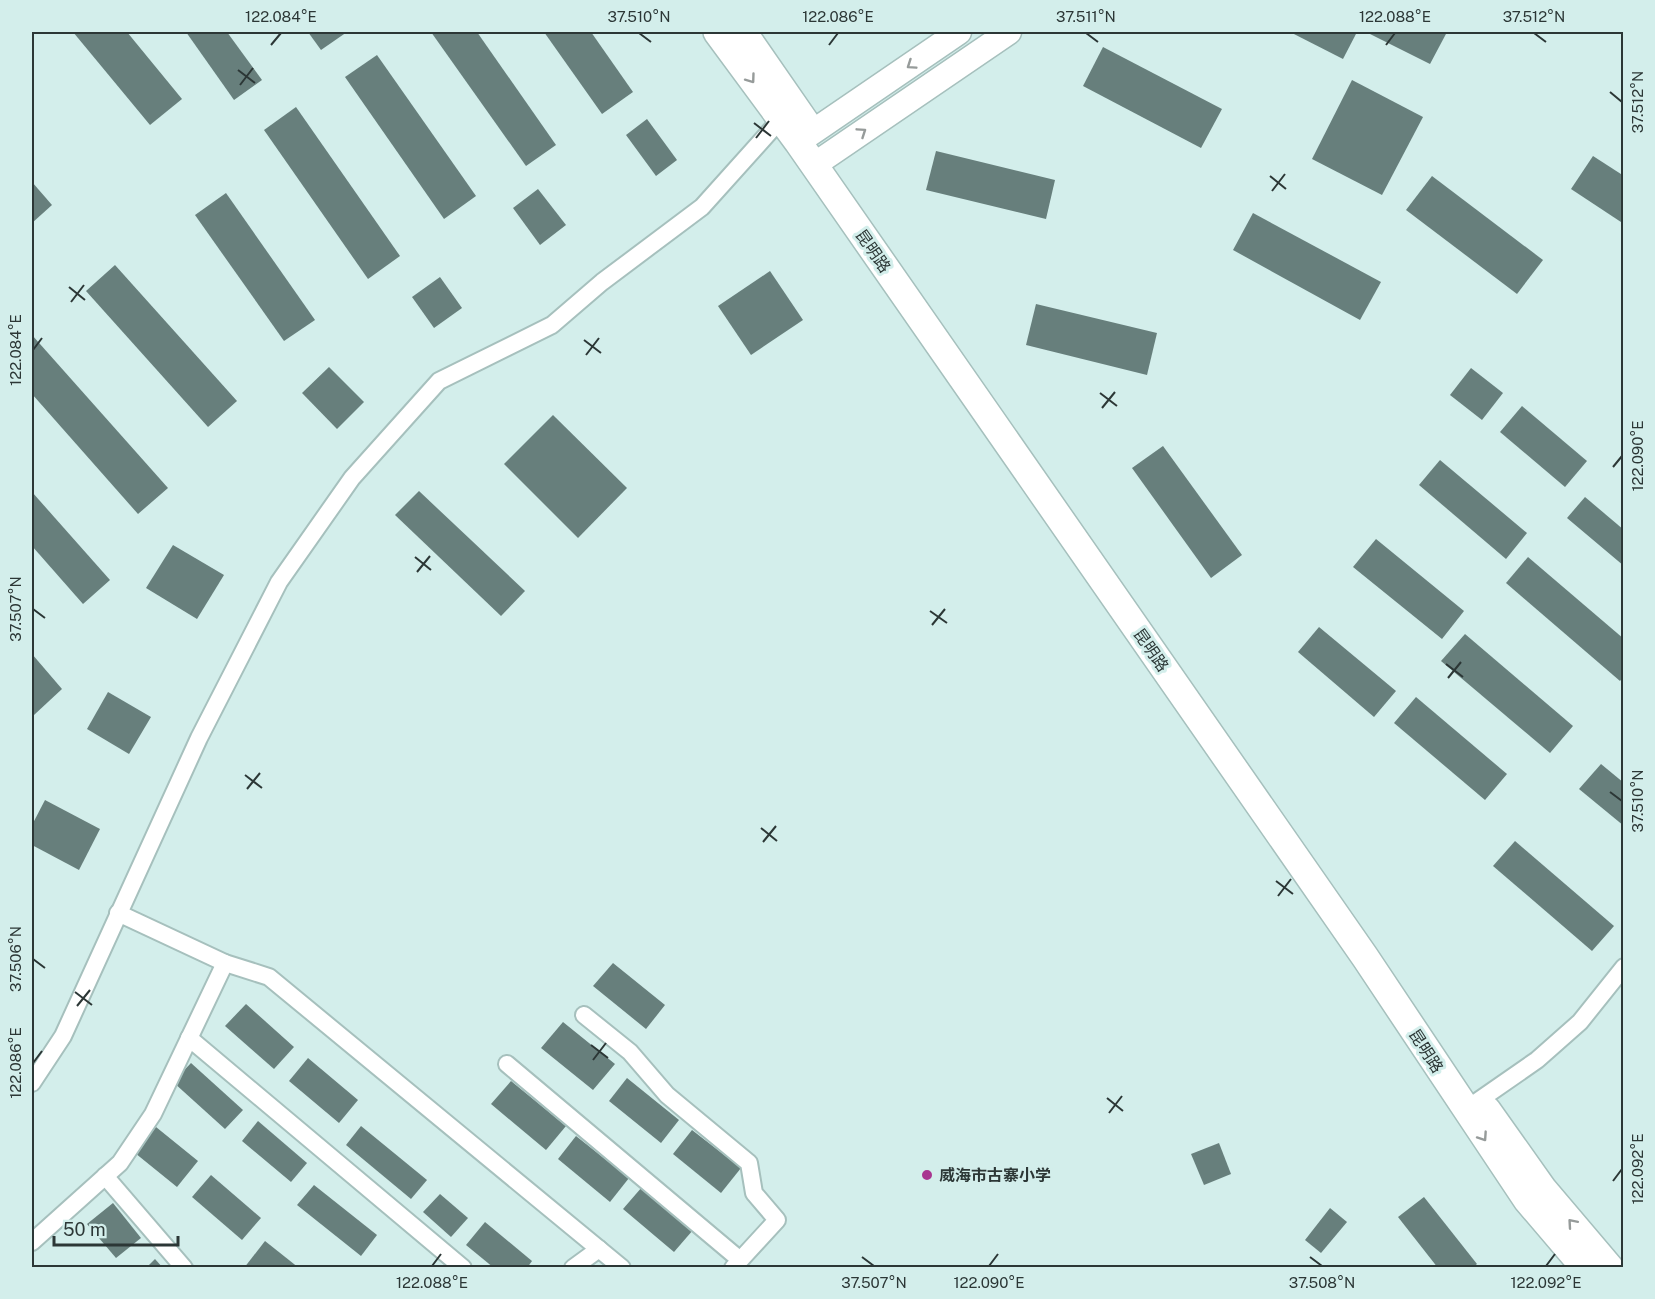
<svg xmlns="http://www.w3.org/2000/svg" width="1655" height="1299" font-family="'Public Sans','Noto Sans SC',sans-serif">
<rect width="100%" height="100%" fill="#d3eeeb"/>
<g fill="#677f7c">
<path d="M73,32h54l55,67 -32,26z"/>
<path d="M186,32h41l35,48 -28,20z"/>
<path d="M308,32h39l-26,18z"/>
<path d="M431,32h46l79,113 -30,21z"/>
<path d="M544,32h47l42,60 -31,22z"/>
<path d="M1290,32h67l-14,27z"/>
<path d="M1366,32h81l-17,32z"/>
<path d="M1103,47l119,62 -21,39 -118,-62z"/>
<path d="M377,55l99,141 -32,23 -99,-142z"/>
<path d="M1352,80l71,37 -41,78 -70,-36z"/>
<path d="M296,107l104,149 -32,23 -104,-149z"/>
<path d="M647,119l30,41 -21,16 -30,-41z"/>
<path d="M936,151l119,29 -9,39 -120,-29z"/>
<path d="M1593,156l31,20v48l-53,-35z"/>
<path d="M1432,176l111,84 -26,34 -111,-84z"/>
<path d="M32,182l20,23 -20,18z"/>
<path d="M538,189l28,36 -26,20 -27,-37z"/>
<path d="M226,193l89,127 -31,21 -89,-126z"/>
<path d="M1253,213l128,69 -21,38 -127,-70z"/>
<path d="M115,265l122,136 -29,26 -122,-136z"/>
<path d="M770,271l33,49 -52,35 -33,-49z"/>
<path d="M440,277l22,31 -28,20 -22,-31z"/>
<path d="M1036,304l121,29 -10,42 -121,-30z"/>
<path d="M32,335l136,153 -30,26 -106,-120z"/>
<path d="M329,367l35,35 -27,27 -35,-36z"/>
<path d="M1471,368l32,25 -21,27 -32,-25z"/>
<path d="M1522,406l65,55 -22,26 -65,-55z"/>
<path d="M553,415l74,73 -49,50 -74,-74z"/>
<path d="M1163,446l79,109 -31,23 -79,-110z"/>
<path d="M1440,460l87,73 -21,26 -87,-74z"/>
<path d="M419,491l106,100 -24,25 -106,-101z"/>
<path d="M32,492l78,88 -27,24 -51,-58z"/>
<path d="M1585,497l39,33v36l-57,-48z"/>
<path d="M1376,539l88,72 -22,28 -89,-72z"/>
<path d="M173,545l51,30 -27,44 -51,-31z"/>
<path d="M1528,557l96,82v37l-4,5 -114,-98z"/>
<path d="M1319,627l77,64 -22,26 -76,-65z"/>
<path d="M1465,634l108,92 -23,27 -109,-92z"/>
<path d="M32,654l30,35 -28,26 -2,-3z"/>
<path d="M108,692l43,25 -22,37 -42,-25z"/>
<path d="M1416,697l91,77 -22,26 -91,-77z"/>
<path d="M1601,764l23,19v43l-45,-37z"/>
<path d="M45,800l55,29 -21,41 -47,-25v-20z"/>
<path d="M1515,841l99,85 -22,25 -99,-85z"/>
<path d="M613,963l52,42 -19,24 -53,-43z"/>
<path d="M246,1004l48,43 -20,22 -49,-43z"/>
<path d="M563,1022l52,42 -22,26 -52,-42z"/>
<path d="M308,1058l50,42 -19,23 -50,-42z"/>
<path d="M191,1063l52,47 -18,19 -52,-47z"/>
<path d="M627,1078l52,42 -18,23 -52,-42z"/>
<path d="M511,1081l55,45 -20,24 -55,-46z"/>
<path d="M258,1121l49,42 -16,19 -49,-41z"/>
<path d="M361,1126l66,54 -16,19 -65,-54z"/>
<path d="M156,1127l42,34 -21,26 -42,-34z"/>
<path d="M692,1130l49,38 -20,25 -48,-39z"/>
<path d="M576,1136l53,42 -19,24 -52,-43z"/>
<path d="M1219,1143l12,31 -27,11 -13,-31z"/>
<path d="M211,1175l50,43 -19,22 -50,-43z"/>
<path d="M314,1185l63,50 -16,21 -64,-51z"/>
<path d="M642,1187l51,43 -19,22 -51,-43z"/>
<path d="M440,1194l28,24 -17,19 -28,-25z"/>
<path d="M1424,1197l53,67 -5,4h-34l-40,-51z"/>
<path d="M113,1203l28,35 -25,20 -29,-34z"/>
<path d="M1330,1208l17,14 -26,31 -16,-13z"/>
<path d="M485,1222l47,39 -5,7h-33l-28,-23z"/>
<path d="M265,1241l34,27h-55z"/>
<path d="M155,1259l8,9h-17z"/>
</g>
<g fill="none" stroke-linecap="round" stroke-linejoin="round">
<g stroke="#a6c0bd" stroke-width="20">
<g id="street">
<path d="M118,913l107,50 44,14 353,291"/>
<path d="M584,1015l46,37 37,43 82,68 5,30 23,27 -44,48"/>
<path d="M189,1038l274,230"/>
<path d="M507,1064l232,195"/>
<path d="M32,1083l31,-47 136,-298 80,-156 73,-104 87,-97 113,-56 50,-43 100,-75 79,-88 8,-4"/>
<path d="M1465,1110l72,-50 43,-38 44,-55"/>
<path d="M105,1176l79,92"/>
<path d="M32,1242l88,-79 33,-49 72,-151"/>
<path d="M573,1268l26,-19"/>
</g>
</g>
<g stroke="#a6c0bd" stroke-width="27">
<g id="secondary">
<path d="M798,142l161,-110"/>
<path d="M814,165l195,-133"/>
</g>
</g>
<g stroke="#a6c0bd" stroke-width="30">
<g id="primary">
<path d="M717,32l81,110 567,815 162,243 58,68"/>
<path d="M743,32l63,91"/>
<path d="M1487,1110l56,79 67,79"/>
</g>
</g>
<use href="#street" stroke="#fff" stroke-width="16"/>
<use href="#secondary" stroke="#fff" stroke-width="24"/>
<use href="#primary" stroke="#fff" stroke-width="27"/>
</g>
<defs><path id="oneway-chevron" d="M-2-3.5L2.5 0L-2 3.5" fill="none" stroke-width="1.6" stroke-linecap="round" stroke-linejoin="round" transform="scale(1.5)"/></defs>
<g stroke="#969b9a">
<use href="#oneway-chevron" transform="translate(911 65) rotate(146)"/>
<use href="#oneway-chevron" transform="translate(751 79) rotate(54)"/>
<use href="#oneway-chevron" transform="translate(862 132) rotate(-34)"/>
<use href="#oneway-chevron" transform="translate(1483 1137) rotate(56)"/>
<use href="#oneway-chevron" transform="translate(1572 1223) rotate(-131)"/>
</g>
<path fill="none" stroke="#2c3736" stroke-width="2" d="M639,33l12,9M1086,33l12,9M1534,33l12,9M271,45l10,-12M829,45l9,-12M1386,45l9,-12M238,70l17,13M240,85l13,-17M1610,92l12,10M754,123l17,13M756,138l13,-17M1270,176l16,13M1272,191l13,-17M69,287l16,13M71,302l13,-17M584,340l17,13M33,350l9,-12M586,355l13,-17M1100,393l17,13M1102,408l13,-16M1613,467l9,-11M415,557l16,13M417,572l13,-16M33,609l12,9M930,611l17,12M932,625l13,-16M1446,664l17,13M1448,678l13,-16M245,775l17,13M247,789l13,-16M1610,792l12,9M761,828l16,13M763,842l13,-16M1276,881l17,13M1278,896l13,-17M33,959l12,9M75,992l17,13M77,1006l13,-16M591,1045l17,13M593,1060l13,-17M33,1063l9,-12M1107,1098l16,13M1109,1113l13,-17M1613,1181l9,-12M862,1257l12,9M1310,1257l12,9M432,1266l9,-12M989,1266l9,-12M1546,1266l9,-12"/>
<circle fill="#a83590" stroke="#d3eeeb" stroke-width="2" cx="927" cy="1175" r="6"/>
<g text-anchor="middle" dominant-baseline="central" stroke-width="6" stroke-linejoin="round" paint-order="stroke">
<g font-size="16" fill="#2c3736" stroke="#d3eeeb">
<text transform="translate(873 251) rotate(55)">昆明路</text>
<text transform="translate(1151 650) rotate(55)">昆明路</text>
<text transform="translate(1426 1051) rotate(57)">昆明路</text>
</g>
<g font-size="16" font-weight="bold" fill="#2c3736" stroke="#d3eeeb" text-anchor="start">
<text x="939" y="1175">威海市古寨小学</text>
</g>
</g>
<rect width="1655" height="1299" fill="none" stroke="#d3eeeb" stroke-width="66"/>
<path d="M54 1236v9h124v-9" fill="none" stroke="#2c3736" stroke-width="3"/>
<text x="63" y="1236" font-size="18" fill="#2c3736" stroke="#d3eeeb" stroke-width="4.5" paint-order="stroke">50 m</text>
<rect x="33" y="33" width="1589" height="1233" fill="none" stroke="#2c3736" stroke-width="2"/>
<g font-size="15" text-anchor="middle" fill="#2c3736">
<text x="281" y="22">122.084°E</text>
<text x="639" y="22">37.510°N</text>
<text x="838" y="22">122.086°E</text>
<text x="1086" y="22">37.511°N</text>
<text x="1395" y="22">122.088°E</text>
<text x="1534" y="22">37.512°N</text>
<text transform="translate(1638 102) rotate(-90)" y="5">37.512°N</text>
<text transform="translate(16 350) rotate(-90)" y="5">122.084°E</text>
<text transform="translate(1638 456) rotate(-90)" y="5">122.090°E</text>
<text transform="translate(16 609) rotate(-90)" y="5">37.507°N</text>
<text transform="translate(1638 801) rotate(-90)" y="5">37.510°N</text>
<text transform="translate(16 959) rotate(-90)" y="5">37.506°N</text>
<text transform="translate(16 1063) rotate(-90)" y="5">122.086°E</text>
<text transform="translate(1638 1169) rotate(-90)" y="5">122.092°E</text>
<text x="432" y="1288">122.088°E</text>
<text x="874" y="1288">37.507°N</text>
<text x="989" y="1288">122.090°E</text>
<text x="1322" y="1288">37.508°N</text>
<text x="1546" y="1288">122.092°E</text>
</g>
</svg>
